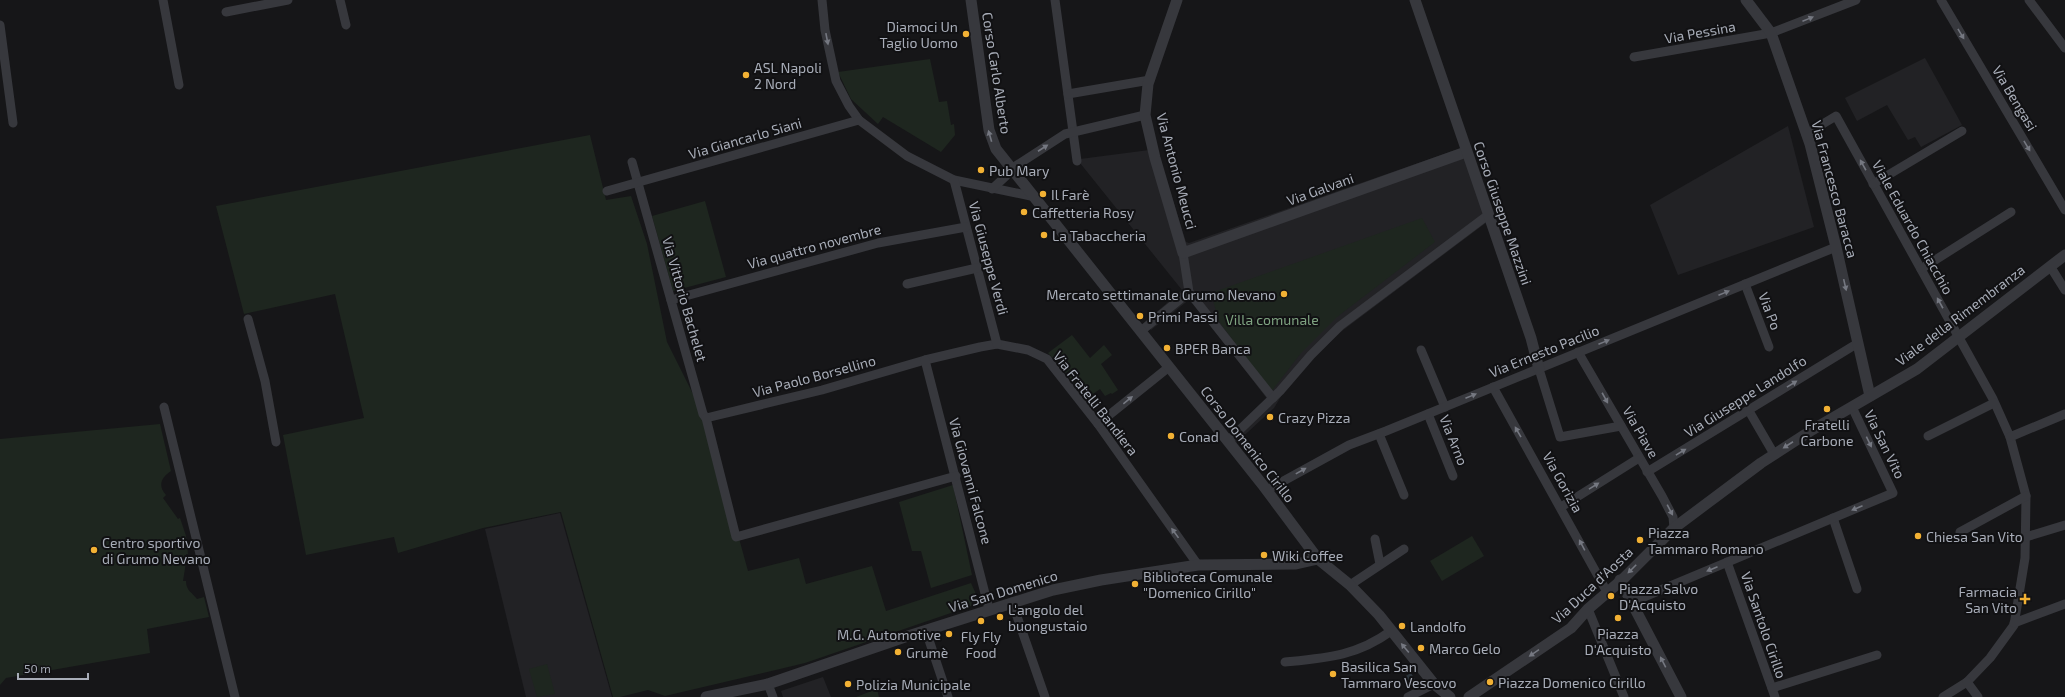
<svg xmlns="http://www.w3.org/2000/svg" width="2065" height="697" font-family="'Exo 2',sans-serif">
<rect width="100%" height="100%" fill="#161618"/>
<g fill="#222225">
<path d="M1925,58l37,67 -41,22 -6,-10 -7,3 -21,-35 -30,16 -12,-23z"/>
<path d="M1788,126l26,101 -136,48 -28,-70z"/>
<path d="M1461,148l26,74 -145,109 -31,29 -25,28 -12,20 -39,36 -6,-10 39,-34 -78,-101 -39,31 -6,-8 37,-32 -102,-127v-4l77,-10 29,93 3,1z"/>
<path d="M560,513l52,184h-86l-41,-168z"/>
<path d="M823,677l8,20h-48l-2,-6z"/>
</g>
<g fill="#1e261f">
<path d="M930,59l9,43 8,-1 4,24 3,-1 1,11 -14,17 -58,-35 -5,7 -27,-25 -13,-27z"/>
<path d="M590,135l16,65 25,-4 16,48 20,98 40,80 41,149 51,-13 7,26 66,-18 14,45 85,-28 9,20 -175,60 -140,33 -17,-6 -28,7h-7l-52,-185 -78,16 -85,25 -4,-16 -88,18 -23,-120 81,-17 -29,-124 -91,20 -28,-108z"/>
<path d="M705,201l21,76 -53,14 -21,-75z"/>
<path d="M1422,218l13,24 -98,75 -36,36 -30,39 -55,-75v-6l-5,-18z"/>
<path d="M1072,335l18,23 14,-13 8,10 -11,9 17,26 -6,4 -1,-1 -6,3 -5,-7 -17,12c-7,-19 -22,-33 -35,-48z"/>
<path d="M160,424l11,47c-9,6 -14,14 -5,24l-3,3 15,21 2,-1 6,18 2,18h-2v8l-3,19h3c0,10 6,11 11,18l7,-2 5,20 -62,12 3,24 -144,25 -6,7v-246z"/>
<path d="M953,485l19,90 -41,13 -10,-37h-9l-13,-49z"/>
<path d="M1472,536l12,20 -42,25 -12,-20z"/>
<path d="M547,664l8,30 -18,3 -8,-28z"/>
<path d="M877,689l2,8h-23z"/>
</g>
<path fill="#2c353c" d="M1411,673l6,10 -7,4 -6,-10z"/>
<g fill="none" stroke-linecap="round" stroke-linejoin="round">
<g stroke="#37383d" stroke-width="9">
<path d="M163,0l16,85"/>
<path d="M340,0l6,25"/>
<path d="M822,0l3,30 11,51 13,25 10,14 48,36 47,24 77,16"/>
<path d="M1055,0l22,161"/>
<path d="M1941,0l124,210"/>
<path d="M2029,0l36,48"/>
<path d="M226,12l62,-12"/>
<path d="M0,25l13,98"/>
<path d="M1634,57l137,-24 85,-33"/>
<path d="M1068,94l82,-14"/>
<path d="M1806,134l30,-18 157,283 17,38 16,59 -1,62 -11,67 -24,33 -23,24 -24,15"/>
<path d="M632,162l71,252 3,4 116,-28 103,-30 55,-13 17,-3 31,6 19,9 51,65 100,141"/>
<path d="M954,180l43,164"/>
<path d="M1873,184l89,-53"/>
<path d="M992,189l14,-13 5,-7 54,-35 80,-19"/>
<path d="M607,191l252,-71"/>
<path d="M1183,253l6,39"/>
<path d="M2050,266l15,24"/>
<path d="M1921,269l90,-57"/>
<path d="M907,284l70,-16"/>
<path d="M1745,284l24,63"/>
<path d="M1189,292l84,106"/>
<path d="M671,300l207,-57 88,-16"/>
<path d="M248,319l17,62 11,61"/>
<path d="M1141,331l48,-39"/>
<path d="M1421,350l24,57"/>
<path d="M1578,352l84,144 11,21 1,11"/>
<path d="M925,360l64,249"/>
<path d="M1539,369l21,68 61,-11"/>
<path d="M1493,387l114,205"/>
<path d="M164,407l71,290"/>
<path d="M1749,411l25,43"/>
<path d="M1428,414l25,62"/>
<path d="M706,418l30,119 220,-61"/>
<path d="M1098,424l71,-57"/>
<path d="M1379,434l25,61"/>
<path d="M1928,436l66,-33"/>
<path d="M2010,437l55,-23"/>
<path d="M1228,441l52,-50 31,-36 29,-29 148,-111"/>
<path d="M1647,472l211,-129"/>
<path d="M1267,490l82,-45 37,-14 450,-184"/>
<path d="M1561,507l78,-49"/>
<path d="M1833,518l24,71"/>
<path d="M1960,532l66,-36"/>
<path d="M2026,537l39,-12"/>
<path d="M1375,539l5,25"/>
<path d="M1727,562l48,135"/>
<path d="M1350,585l54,-36"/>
<path d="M1012,602l33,95"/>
<path d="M1632,602l261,-109 -41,-86"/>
<path d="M1588,609l36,88"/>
<path d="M2014,623l51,-19"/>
<path d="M926,631l22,66"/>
<path d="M1285,662c41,-4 72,-6 106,-31"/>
<path d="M1967,682l11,15"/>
<path d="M768,684l5,13"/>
<path d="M1772,688l105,-33"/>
<path d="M1408,697l26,-13"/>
</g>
<g stroke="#37383d" stroke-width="11">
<path d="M971,0l18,130 7,19 266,335 56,75 32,26 29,30 55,69 16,13"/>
<path d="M1177,0l-29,84 -3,31 10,43 28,95 283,-101"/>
<path d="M1415,0l116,338 8,31"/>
<path d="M1746,0l25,33 39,111 26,103 34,149"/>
<path d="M1620,580l61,117"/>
<path d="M706,697l62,-13 137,-47 148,-47 48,-10 97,-15 98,-1 22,-5"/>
<path d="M1469,697l102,-69 17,-19 35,-30 51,-51 87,-65 51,-33 105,-61 148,-114"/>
</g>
</g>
<defs><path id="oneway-solid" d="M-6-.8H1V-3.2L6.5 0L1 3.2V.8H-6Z"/></defs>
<g fill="#757881">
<use href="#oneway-solid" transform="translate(1808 19) rotate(-22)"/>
<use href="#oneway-solid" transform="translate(1961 34) rotate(59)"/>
<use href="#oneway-solid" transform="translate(827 39) rotate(79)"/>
<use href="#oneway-solid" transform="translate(990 136) rotate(-106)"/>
<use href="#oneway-solid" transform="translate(2027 146) rotate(59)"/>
<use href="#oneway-solid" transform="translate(1043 148) rotate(-33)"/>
<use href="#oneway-solid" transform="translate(1863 165) rotate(-119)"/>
<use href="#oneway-solid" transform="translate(1845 285) rotate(77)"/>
<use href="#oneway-solid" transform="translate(1724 293) rotate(-22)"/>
<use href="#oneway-solid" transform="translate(1940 303) rotate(-119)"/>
<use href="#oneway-solid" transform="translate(1604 342) rotate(-22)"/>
<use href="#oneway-solid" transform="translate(1792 384) rotate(-32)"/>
<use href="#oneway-solid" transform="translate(1471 396) rotate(-22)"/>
<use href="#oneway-solid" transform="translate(1605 398) rotate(61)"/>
<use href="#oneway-solid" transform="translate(1128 400) rotate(-39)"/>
<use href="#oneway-solid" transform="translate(1518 432) rotate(-120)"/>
<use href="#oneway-solid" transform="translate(1869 442) rotate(64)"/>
<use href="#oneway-solid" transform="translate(1788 445) rotate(147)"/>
<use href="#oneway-solid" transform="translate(1681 452) rotate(-31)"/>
<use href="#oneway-solid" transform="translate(1301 471) rotate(-29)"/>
<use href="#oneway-solid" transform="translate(1594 486) rotate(-32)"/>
<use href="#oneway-solid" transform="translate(1857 508) rotate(157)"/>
<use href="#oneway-solid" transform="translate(1670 510) rotate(62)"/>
<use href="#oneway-solid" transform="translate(1175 533) rotate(-126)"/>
<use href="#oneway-solid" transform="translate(1582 545) rotate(-118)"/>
<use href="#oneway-solid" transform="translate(1632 569) rotate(135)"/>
<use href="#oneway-solid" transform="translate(1712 569) rotate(157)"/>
<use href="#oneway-solid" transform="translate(1405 648) rotate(-130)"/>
<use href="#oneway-solid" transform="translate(1534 653) rotate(146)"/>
<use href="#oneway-solid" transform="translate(1663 662) rotate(-117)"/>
</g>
<g fill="#f2b134" stroke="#111113" stroke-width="1.5">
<circle cx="966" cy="34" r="4"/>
<circle cx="746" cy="75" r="4"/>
<circle cx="981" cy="170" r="4"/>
<circle cx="1043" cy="194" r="4"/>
<circle cx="1024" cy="212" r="4"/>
<circle cx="1044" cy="235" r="4"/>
<circle cx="1284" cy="294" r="4"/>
<circle cx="1140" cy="316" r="4"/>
<circle cx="1167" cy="348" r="4"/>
<circle cx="1827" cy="409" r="4"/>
<circle cx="1270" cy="417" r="4"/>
<circle cx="1171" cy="436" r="4"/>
<circle cx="1918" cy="536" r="4"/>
<circle cx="1640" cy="540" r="4"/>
<circle cx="94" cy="550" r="4"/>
<circle cx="1264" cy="555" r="4"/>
<circle cx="1135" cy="584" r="4"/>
<circle cx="1611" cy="596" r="4"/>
<path d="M2023 593h4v4h4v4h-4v4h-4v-4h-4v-4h4z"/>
<circle cx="1000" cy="617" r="4"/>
<circle cx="1618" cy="618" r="4"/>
<circle cx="981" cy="621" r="4"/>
<circle cx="1402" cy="626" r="4"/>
<circle cx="949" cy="634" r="4"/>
<circle cx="1421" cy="648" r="4"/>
<circle cx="898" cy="652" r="4"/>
<circle cx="1333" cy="674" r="4"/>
<circle cx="1490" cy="682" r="4"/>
<circle cx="848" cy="684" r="4"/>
</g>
<g text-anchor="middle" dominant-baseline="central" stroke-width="4" stroke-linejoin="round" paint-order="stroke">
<g font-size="14" fill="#a8adb8" stroke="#111113" text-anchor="start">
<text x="958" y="26" text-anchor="end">Diamoci Un<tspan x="958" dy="16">Taglio Uomo</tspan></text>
<text x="754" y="67">ASL Napoli<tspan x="754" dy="16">2 Nord</tspan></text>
<text x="989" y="170">Pub Mary</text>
<text x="1051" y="194">Il Farè</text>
<text x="1032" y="212">Caffetteria Rosy</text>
<text x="1052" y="235">La Tabaccheria</text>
<text x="1276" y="294" text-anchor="end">Mercato settimanale Grumo Nevano</text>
<text x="1148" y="316">Primi Passi</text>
<text x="1175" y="348">BPER Banca</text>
<text x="1278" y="417">Crazy Pizza</text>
<text x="1827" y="424" text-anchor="middle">Fratelli<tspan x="1827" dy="16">Carbone</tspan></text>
<text x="1179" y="436">Conad</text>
<text x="1648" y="532">Piazza<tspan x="1648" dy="16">Tammaro Romano</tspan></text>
<text x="1926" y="536">Chiesa San Vito</text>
<text x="102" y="542">Centro sportivo<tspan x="102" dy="16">di Grumo Nevano</tspan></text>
<text x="1272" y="555">Wiki Coffee</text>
<text x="1143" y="576">Biblioteca Comunale<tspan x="1143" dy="16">"Domenico Cirillo"</tspan></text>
<text x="1619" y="588">Piazza Salvo<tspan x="1619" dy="16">D'Acquisto</tspan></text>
<text x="2017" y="591" text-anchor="end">Farmacia<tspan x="2017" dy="16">San Vito</tspan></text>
<text x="1008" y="609">L'angolo del<tspan x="1008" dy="16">buongustaio</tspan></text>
<text x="1410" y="626">Landolfo</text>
<text x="1618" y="633" text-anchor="middle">Piazza<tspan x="1618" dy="16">D'Acquisto</tspan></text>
<text x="941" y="634" text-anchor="end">M.G. Automotive</text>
<text x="981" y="636" text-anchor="middle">Fly Fly<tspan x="981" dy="16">Food</tspan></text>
<text x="1429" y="648">Marco Gelo</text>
<text x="906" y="652">Grumè</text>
<text x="1341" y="666">Basilica San<tspan x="1341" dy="16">Tammaro Vescovo</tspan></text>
<text x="1498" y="682">Piazza Domenico Cirillo</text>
<text x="856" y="684">Polizia Municipale</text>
</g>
<g font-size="14" fill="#a8adb8" stroke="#111113">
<text transform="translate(1700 32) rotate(-10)">Via Pessina</text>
<text transform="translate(997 73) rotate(81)">Corso Carlo Alberto</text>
<text transform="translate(2015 98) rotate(59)">Via Bengasi</text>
<text transform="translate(745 138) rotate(-16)">Via Giancarlo Siani</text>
<text transform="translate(1177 171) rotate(75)">Via Antonio Meucci</text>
<text transform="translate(1320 189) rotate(-20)">Via Galvani</text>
<text transform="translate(1835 189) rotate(75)">Via Francesco Baracca</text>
<text transform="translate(1503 213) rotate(71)">Corso Giuseppe Mazzini</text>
<text transform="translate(1913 227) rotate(61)">Viale Eduardo Chiacchio</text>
<text transform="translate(814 246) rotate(-15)">Via quattro novembre</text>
<text transform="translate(989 258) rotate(75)">Via Giuseppe Verdi</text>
<text transform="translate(685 299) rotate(74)">Via Vittorio Bachelet</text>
<text transform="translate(1770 311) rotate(69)">Via Po</text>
<text transform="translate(1960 315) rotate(-37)">Viale della Rimembranza</text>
<text transform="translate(1544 351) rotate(-22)">Via Ernesto Pacilio</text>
<text transform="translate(814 376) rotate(-15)">Via Paolo Borsellino</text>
<text transform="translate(1745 396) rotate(-32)">Via Giuseppe Landolfo</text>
<text transform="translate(1096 403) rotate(52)">Via Fratelli Bandiera</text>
<text transform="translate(1641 432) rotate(60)">Via Piave</text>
<text transform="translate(1454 440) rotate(68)">Via Arno</text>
<text transform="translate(1248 444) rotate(52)">Corso Domenico Cirillo</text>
<text transform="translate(1885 444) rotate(64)">Via San Vito</text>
<text transform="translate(971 481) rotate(75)">Via Giovanni Falcone</text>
<text transform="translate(1563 482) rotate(61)">Via Gorizia</text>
<text transform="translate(1592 585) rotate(-43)">Via Duca d'Aosta</text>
<text transform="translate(1003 591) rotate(-17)">Via San Domenico</text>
<text transform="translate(1764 625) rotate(71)">Via Santolo Cirillo</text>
</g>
<g font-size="14" fill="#7fa381" stroke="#111113">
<text x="1272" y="319">Villa comunale</text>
</g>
</g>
<path d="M18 673v6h70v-6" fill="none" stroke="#a8adb8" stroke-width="2"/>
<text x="24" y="673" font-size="12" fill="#a8adb8" stroke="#111113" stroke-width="3" paint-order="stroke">50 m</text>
</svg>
